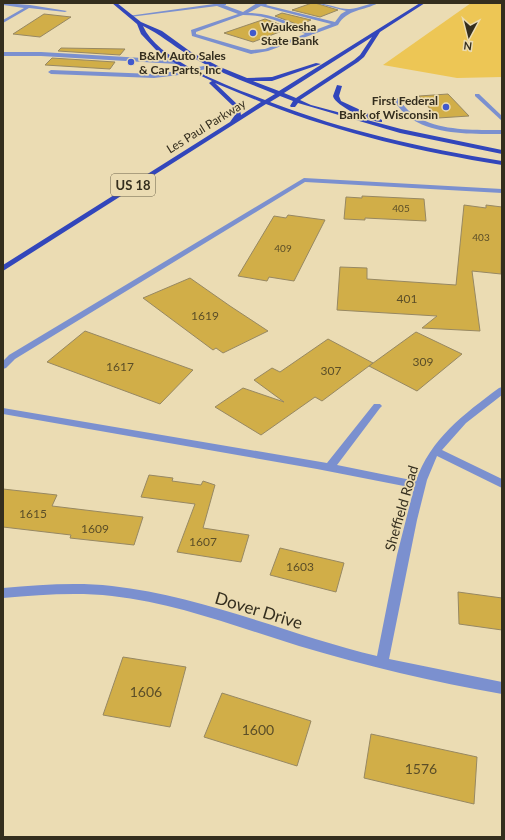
<svg xmlns="http://www.w3.org/2000/svg" width="505" height="840" font-family="Lato,sans-serif">
<rect width="100%" height="100%" fill="#ebdcb3"/>
<path fill="#edc655" d="M471,3h31v74l-45,1 -74,-13z"/>
<g fill="#d1ae48" stroke="#978862">
<path d="M312,3h3l23,7 -18,7 -28,-7z"/>
<path d="M282,13l29,7 -12,5 -24,-9z"/>
<path d="M44,14l27,3 -31,20 -27,-3z"/>
<path d="M265,19l25,9 -37,14 -29,-9z"/>
<path d="M61,48l64,1 -5,6 -62,-4z"/>
<path d="M52,58l63,4 -5,7 -65,-4z"/>
<path d="M448,94l21,22 -31,2 -19,-22z"/>
<path d="M362,196l62,3 2,22 -61,-3v2l-21,-1 2,-22 16,1z"/>
<path d="M464,205l22,3v-3l16,2 -1,67 -29,-3 8,60 -58,-3 15,-12 -100,-6 3,-43 27,1v11l89,6z"/>
<path d="M288,215l37,5 -31,61 -25,-4 -2,4 -29,-5 36,-60 12,2z"/>
<path d="M190,278l40,28 38,25 -45,22 -7,-5 -3,2 -70,-52z"/>
<path d="M85,331l108,39 -33,34 -113,-42z"/>
<path d="M416,332l46,22 -45,37 -48,-25z"/>
<path d="M328,339l45,24 -51,38 -7,-4 -54,38 -46,-28 28,-19 41,14 -30,-22 18,-12 8,4z"/>
<path d="M149,475l24,3 -1,3 29,4 2,-4 12,4 -12,43 46,7 -8,27 -64,-10 18,-48 -54,-7z"/>
<path d="M3,489l54,6 -5,11 91,11 -9,28 -64,-7 1,-3 -68,-8z"/>
<path d="M280,548l64,15 -8,29 -66,-17z"/>
<path d="M458,592l44,6v32l-43,-6z"/>
<path d="M123,657l63,10 -16,60 -67,-12z"/>
<path d="M222,693l89,28 -14,45 -93,-29z"/>
<path d="M371,734l106,23 -3,47 -110,-26z"/>
</g>
<g fill="none" stroke-linecap="round" stroke-linejoin="round">
<g fill="#7b90cf" fill-rule="evenodd">
<path d="M3,3l27,2 37,6 -2,1 -36,-4 -26,15v-3l21,-12 -21,-3z"/>
<path d="M221,3h5v2h-2l19,7 14,-9h12l-3,2 69,17 6,-8 5,-3 -30,-8c10,0 26,7 34,6 10,-1 18,-6 28,-6 -14,8 -31,6 -40,22l-70,26 -17,3 -59,-18 -1,-6 47,-16 -21,-8 -87,11 -2,-1zM261,6l70,18 -21,8c-20,-10 -40,-19 -62,-19zM243,15c23,0 42,8 62,19l-40,15 -14,1 -55,-16v-2z"/>
<path d="M3,52h38l136,8 3,2 -3,2 -136,-8h-38z"/>
<path d="M213,64l3,2 -1,1 -36,8 -25,3 -103,-4 -3,-2 3,-2 103,4 25,-3z"/>
<path d="M475,94h4l23,22v5l-27,-25z"/>
<path d="M393,98h4c6,6 12,15 20,19 24,14 58,13 85,13v4c-29,0 -63,1 -89,-14 -8,-4 -14,-13 -20,-20z"/>
<path d="M304,178l198,11v4l-197,-11 -290,177 -9,9 -3,1v-8l6,-6z"/>
<path d="M502,387v8l-36,28 -24,27 60,29v9l-65,-32 -10,24 -10,40 -28,139 113,23v12c-69,-12 -136,-28 -203,-48 -62,-19 -123,-43 -187,-50 -36,-4 -73,-1 -109,2v-10c36,-3 73,-6 109,-2 91,10 177,49 265,70l20,-101 17,-67 -97,-19 -314,-55v-6l324,55 47,-59h6l2,2 -2,2 -43,57 79,16c14,-42 48,-67 83,-93z"/>
</g>
<g fill="#3246bb" fill-rule="evenodd">
<path d="M112,3h5l24,19 21,9 29,21 29,15 27,11 25,-1 44,-14 5,1 -49,17h-19l26,10 141,-88h5l-45,29 -16,25 -6,5 -58,38 11,5 90,24 101,21v4l-102,-21 -102,-30 -3,4h-4l-1,-1 3,-5 -13,-5 -10,6c75,29 153,46 232,59v4c-80,-13 -160,-31 -236,-61l-263,167v-6l227,-143 5,-7 -1,-8 -24,-23 -1,-1 3,-2 -34,-16 -21,-14 -16,-17 -4,-10zM143,26c17,8 29,19 44,28 27,17 59,28 88,40l-10,6c-34,-13 -107,-39 -122,-74zM372,37l-12,18 -6,5 -58,38 -12,-5zM215,83l46,19 -20,13 -2,-9z"/>
<path d="M337,85l5,1 -3,10 2,5 41,19v2c-10,1 -47,-16 -49,-26z"/>
</g>
</g>
<g fill="#4159cc" stroke="#ebdcb3" stroke-width="1.5">
<circle cx="253" cy="33" r="4"/>
<circle cx="131" cy="62" r="4"/>
<circle cx="446" cy="107" r="4"/>
</g>
<g text-anchor="middle" dominant-baseline="central" stroke-width="3.5" stroke-linejoin="round" paint-order="stroke">
<g font-size="10" fill="#5b4e28">
<text x="401" y="208">405</text>
<text x="481" y="237">403</text>
<text x="283" y="248">409</text>
</g>
<g font-size="12" font-weight="bold" fill="#342e1e" stroke="#ebdcb3" text-anchor="start">
<text x="261" y="26">Waukesha<tspan x="261" dy="14">State Bank</tspan></text>
<text x="139" y="55">B&amp;M Auto Sales<tspan x="139" dy="14">&amp; Car Parts, Inc</tspan></text>
<text x="438" y="100" text-anchor="end">First Federal<tspan x="438" dy="14">Bank of Wisconsin</tspan></text>
</g>
<g font-size="12" fill="#342e1e" stroke="#ebdcb3">
<text transform="translate(206 126) rotate(-32)">Les Paul Parkway</text>
</g>
<g font-size="12" fill="#5b4e28">
<text x="407" y="298">401</text>
<text x="205" y="315">1619</text>
<text x="423" y="361">309</text>
<text x="120" y="366">1617</text>
<text x="331" y="370">307</text>
<text x="33" y="513">1615</text>
<text x="95" y="528">1609</text>
<text x="203" y="541">1607</text>
<text x="300" y="566">1603</text>
</g>
<rect fill="#ebdcb3" stroke="#6b624b" stroke-width="1" x="111" y="174" width="44" height="22" rx="3"/>
<g font-size="13" font-weight="bold" fill="#342e1e">
<text x="133" y="185">US 18</text>
</g>
<g font-size="14" fill="#342e1e" stroke="#ebdcb3">
<text transform="translate(401 508) rotate(-74)">Sheffield Road</text>
</g>
<g font-size="14" fill="#5b4e28">
<text x="146" y="691">1606</text>
<text x="258" y="729">1600</text>
<text x="421" y="768">1576</text>
</g>
<g font-size="17" fill="#342e1e" stroke="#ebdcb3">
<text transform="translate(259 610) rotate(17)">Dover Drive</text>
</g>
</g>
<rect width="505" height="840" fill="none" stroke="#342e1e" stroke-width="8"/>
<g transform="translate(469 36) rotate(187)" stroke="#ebdcb3" stroke-width="3" paint-order="stroke">
<path d="M0-3L7 15L0 10L-7 15Z" fill="#342e1e"/>
<text y="-6" font-size="11" font-weight="bold" text-anchor="middle" fill="#342e1e">N</text>
</g>
</svg>
